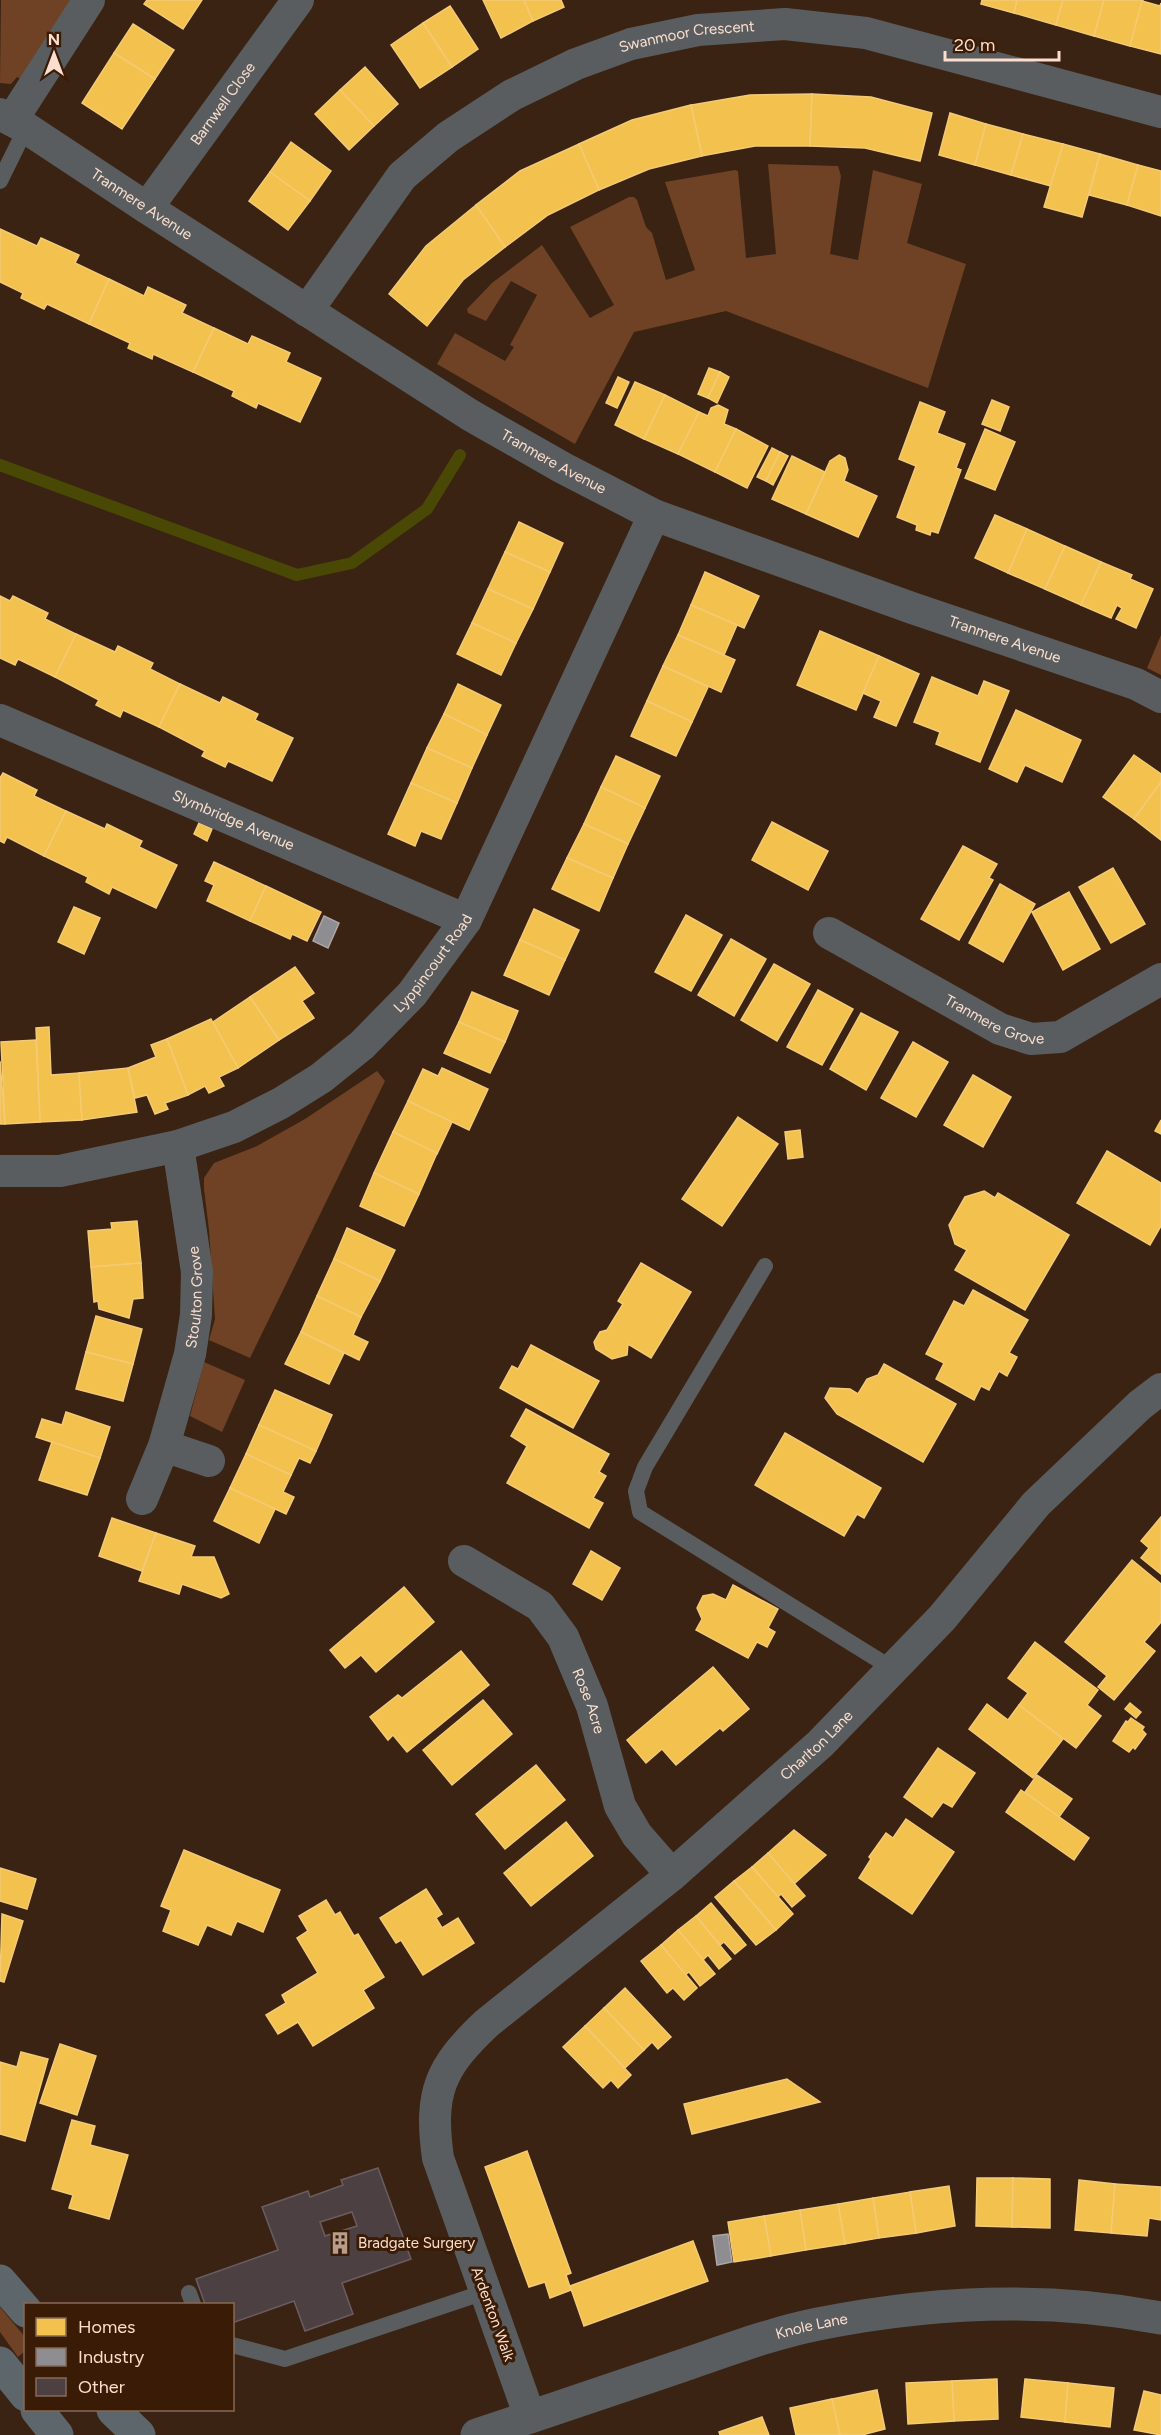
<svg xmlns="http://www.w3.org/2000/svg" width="1161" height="2435" font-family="Figtree,sans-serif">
<rect width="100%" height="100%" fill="#3a2312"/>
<g fill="#6f4225">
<path d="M1,0h79l-54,82 -9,-5 -6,7 -11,-1z"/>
<path d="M768,164l70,2 3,10 -11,78 28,6 15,-90 49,14 -15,59 59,21 -38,124 -202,-77 -92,21 -59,112 -138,-80 18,-31 50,28 9,-14 -4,-2 27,-50 -26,-14 -25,40 -18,-8 -1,-4 25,-26 50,-38 48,73 24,-13 -44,-78 59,-30h5l3,3 9,27 6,6 14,47 29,-10 -30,-88 70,-12 3,1 8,87 30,-4z"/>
<path d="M1161,635v40l-14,-7z"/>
<path d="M377,1071l8,10 -135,277 -41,-18 6,-21 -6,-89 -5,-41v-11l10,-15 43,-17 48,-27z"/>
<path d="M204,1362l41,18 -23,52 -32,-16z"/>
<path d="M0,2307l25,30v14l-7,6 -18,-25z"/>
</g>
<g fill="#f2c14e" stroke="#f5ca74" stroke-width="1.5">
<path d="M147,0h55l-19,29 -39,-25z"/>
<path d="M483,0h41l9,21 -32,17z"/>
<path d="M524,0h37l3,7 -31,14z"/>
<path d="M982,0h35l-3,13 -33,-9z"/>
<path d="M1017,0h46l-7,25 -42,-12z"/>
<path d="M1063,0h41l-10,36 -38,-11z"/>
<path d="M1104,0h39l-13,46 -36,-10z"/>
<path d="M1142,1l18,5 1,-3v51l-31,-8z"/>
<path d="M450,6l28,43 -26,18 -29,-44z"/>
<path d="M423,23l29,44 -32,21 -29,-43z"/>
<path d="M133,24l41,26 -19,29 -41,-26z"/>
<path d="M114,53l41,26 -33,50 -40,-26z"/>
<path d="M365,67l33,37 -24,22 -34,-36z"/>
<path d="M340,90l34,36 -25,24 -34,-36z"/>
<path d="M812,94l-2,52h-55l-53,10 -11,-51 59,-10z"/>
<path d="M812,94l59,3 61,16 -12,48 -55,-13 -55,-2z"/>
<path d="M691,105l11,51 -53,13 -50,21 -20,-46 53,-24z"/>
<path d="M950,113l36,11 -11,41 -36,-10z"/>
<path d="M986,124l37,10 -12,41 -36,-10z"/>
<path d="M1023,134l40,10 -12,42 -40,-11z"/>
<path d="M291,142l40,29 -21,30 -40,-29z"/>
<path d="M579,144l20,46 -51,25 -43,32 -29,-42 44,-34z"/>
<path d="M1063,144l37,10 -18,63 -38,-10z"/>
<path d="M1100,154l38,11 -11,40 -38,-10z"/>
<path d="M1138,165l23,6v45l-34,-11z"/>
<path d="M270,172l40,29 -22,29 -39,-29z"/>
<path d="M476,205l29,42 -42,33 -36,46 -38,-32 37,-48z"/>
<path d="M0,229l37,17 4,-8 38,17 -4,8 34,16 -20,45 -42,-20 -3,5 -23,-11 2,-5 -23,-11z"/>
<path d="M109,279l35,17 4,-9 38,18 -4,8 32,15 -21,44 -40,-18 -1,5 -24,-11 2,-5 -41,-19z"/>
<path d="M214,328l34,16 4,-8 38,17 -4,9 35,16 -21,44 -42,-19 -2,5 -24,-12 2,-5 -41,-19z"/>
<path d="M709,368l11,4 -12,26 -10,-4z"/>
<path d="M720,372l9,5 -12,26 -9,-5z"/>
<path d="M618,377l11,5 -12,26 -11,-5z"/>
<path d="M635,382l30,13 -21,44 -29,-14z"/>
<path d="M665,395l34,17 -21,42 -34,-15z"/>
<path d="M992,400l17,7 -9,24 -18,-7z"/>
<path d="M920,402l25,10 -8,21 28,11 -9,24 5,2 -23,63 -7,-2 -1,4 -14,-5 1,-5 -20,-8 19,-51 -17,-7z"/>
<path d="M718,405l10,5 -4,14 12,5 -21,43 -37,-18 21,-42 9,4 3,-8z"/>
<path d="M736,429l32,17 -21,42 -32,-16z"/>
<path d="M985,429l30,13 -20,48 -30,-12z"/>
<path d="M772,448l8,4 -14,29 -9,-4z"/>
<path d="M780,452l8,4 -15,29 -7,-4z"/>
<path d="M839,455l6,3 3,12 -4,11 33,15 -19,41 -52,-23 24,-53z"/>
<path d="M792,456l33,16 -19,42 -34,-15z"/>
<path d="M995,515l32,14 -19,44 -33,-15z"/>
<path d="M519,522l44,21 -13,29 -45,-20z"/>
<path d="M1027,529l38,17 -20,43 -37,-16z"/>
<path d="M1065,546l36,16 -20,43 -36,-16z"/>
<path d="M505,552l45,20 -17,37 -45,-20z"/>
<path d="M1101,562l31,13 -2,4 23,10 -17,39 -20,-9 6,-11 -5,-3 -6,13 -30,-13z"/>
<path d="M705,572l54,24 -15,32 -53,-23z"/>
<path d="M488,589l45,20 -17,34 -44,-20z"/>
<path d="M0,596l10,5 3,-5 35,17 -3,6 31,15 -21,43 -37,-18 -3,6 -15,-7z"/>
<path d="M691,605l46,20 -13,30 -46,-20z"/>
<path d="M472,623l44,20 -15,32 -44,-21z"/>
<path d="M820,631l59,25 -23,54 -59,-25z"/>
<path d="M76,634l39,18 3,-6 35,17 -3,6 30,15 -21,43 -36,-17 -3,7 -24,-12 3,-5 -44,-23z"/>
<path d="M678,635l57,25 -14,32 -58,-26z"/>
<path d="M879,656l40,18 -23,52 -22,-9 7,-16 -18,-8z"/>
<path d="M663,666l45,21 -16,35 -45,-21z"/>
<path d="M932,677l46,19 6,-15 25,10 -29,71 -44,-18 4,-12 -26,-10z"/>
<path d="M180,684l40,19 3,-6 35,17 -3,6 38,18 -21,43 -44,-20 -3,6 -23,-11 3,-5 -46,-24z"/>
<path d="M458,684l43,21 -14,30 -43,-21z"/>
<path d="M647,701l45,21 -16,34 -45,-20z"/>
<path d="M1016,710l65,30 -19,42 -37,-17 -8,17 -28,-13z"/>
<path d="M444,714l43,21 -15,33 -45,-20z"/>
<path d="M427,748l45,20 -15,35 -46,-20z"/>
<path d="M1134,755l27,19v8l-27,37 -31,-22z"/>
<path d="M616,756l44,20 -15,32 -44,-21z"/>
<path d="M3,773l34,17 -3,6 32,15 -22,45 -37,-19 -3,6 -4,-2v-63z"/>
<path d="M1161,782v58l-27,-21z"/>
<path d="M411,783l46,20 -16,36 -20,-8 -6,15 -27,-12z"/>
<path d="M601,787l44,21 -17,36 -44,-20z"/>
<path d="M66,811l39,18 2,-5 35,17 -3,6 38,18 -21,43 -44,-21 -3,7 -23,-12 2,-5 -44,-21z"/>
<path d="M772,822l56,29 -20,39 -56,-30z"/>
<path d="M199,823l13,6 -5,12 -13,-7z"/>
<path d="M584,824l44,20 -15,34 -46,-20z"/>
<path d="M963,846l34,18 -8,14 4,2 -34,60 -38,-21z"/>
<path d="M567,858l46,20 -14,33 -47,-22z"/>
<path d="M214,862l52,24 -16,35 -43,-20 7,-16 -9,-4z"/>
<path d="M1113,868l32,56 -34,19 -32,-56z"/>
<path d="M1000,884l35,20 -32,58 -34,-19z"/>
<path d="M266,886l55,26 -14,29 -15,-7 -2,5 -40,-18z"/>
<path d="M1069,892l31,57 -37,21 -31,-58z"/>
<path d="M74,907l26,11 -16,36 -26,-12z"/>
<path d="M534,909l45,21 -14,30 -45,-20z"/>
<path d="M686,915l36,20 -31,56 -36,-19z"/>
<path d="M731,939l35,20 -32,57 -36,-21z"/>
<path d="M520,940l45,20 -16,35 -45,-20z"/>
<path d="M774,964l36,20 -33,57 -36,-21z"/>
<path d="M295,967l19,26 -12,8 12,17 -35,22 -29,-43z"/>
<path d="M818,990l35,19 -31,56 -35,-18z"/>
<path d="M472,992l46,19 -13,31 -46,-20z"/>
<path d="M250,997l29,43 -41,28 -25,-46z"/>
<path d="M861,1013l37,19 -32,58 -36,-21z"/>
<path d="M211,1019l27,49 -19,9 5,9 -15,7 -4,-7 -17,9 -21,-56z"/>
<path d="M459,1022l46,20 -15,31 -46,-20z"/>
<path d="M49,1027l2,48 28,-2 3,47 -42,2 -4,-94z"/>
<path d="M167,1039l21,56 -23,8 3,6 -13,5 -8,-19 -12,3 -7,-30 28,-11 -5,-12z"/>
<path d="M36,1040l4,82 -35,2 -4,-82z"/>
<path d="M913,1042l35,20 -32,55 -35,-19z"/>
<path d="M0,1061l5,63h-5z"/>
<path d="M128,1068l9,44 -55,8 -3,-47z"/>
<path d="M442,1068l46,21 -19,41 -61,-29 15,-32 15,7z"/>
<path d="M973,1075l38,22 -28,50 -39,-22z"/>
<path d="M408,1101l44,21 -15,32 -44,-22z"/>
<path d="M738,1117l40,27 -56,82 -40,-27z"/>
<path d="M1161,1120v14l-6,-3z"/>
<path d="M800,1130l3,27 -15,2 -3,-27z"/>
<path d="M393,1132l44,21 -18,41 -45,-21z"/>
<path d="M1107,1151l54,32v43l-11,19 -73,-42z"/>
<path d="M374,1173l45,21 -15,32 -44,-20z"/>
<path d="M984,1191l11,7 3,-5 71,42 -44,75 -70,-40 12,-20 -12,-6 -6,-19 16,-28z"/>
<path d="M137,1221l4,42 -50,4 -3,-36 24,-2 -1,-6z"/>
<path d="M347,1228l48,22 -15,31 -46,-22z"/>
<path d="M334,1259l46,22 -19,36 -44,-21z"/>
<path d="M141,1263l2,35 -10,1 -4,19 -30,-9 -1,-8 -4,1 -3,-35z"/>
<path d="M641,1263l50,29 -40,66 -23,-14 -1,11 -15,4 -16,-10 -2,-7 6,-10 7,-2 16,-26 -5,-3z"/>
<path d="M973,1290l55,30 -19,33 8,4 -10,19 -8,-5 -10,19 -8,-4 -7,14 -38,-21 8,-16 -18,-9 28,-53 10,5z"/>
<path d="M317,1296l44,21 -8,18 15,7 -9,18 -58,-28z"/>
<path d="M96,1316l46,13 -9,35 -47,-12z"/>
<path d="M301,1332l43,21 -15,31 -44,-20z"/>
<path d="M531,1345l68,36 -26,47 -73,-40 12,-22 6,3z"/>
<path d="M86,1352l47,12 -10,37 -47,-12z"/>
<path d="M884,1364l72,40 -33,58 -86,-48 -12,-16 5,-10 20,1 8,5 9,-15 11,-4z"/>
<path d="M275,1390l57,25 -16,36 -57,-26z"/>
<path d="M526,1409l83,45 -10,18 7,4 -13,22 10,5 -14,25 -82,-45 20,-37 -16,-10z"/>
<path d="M66,1412l44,15 -10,31 -64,-21 6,-18 20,6z"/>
<path d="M259,1425l57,26 -6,12 -11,-5 -8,17 -45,-21z"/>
<path d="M785,1433l96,55 -17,30 -7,-4 -13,22 -89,-51z"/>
<path d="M52,1442l48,16 -13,37 -48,-15z"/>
<path d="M246,1454l45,21 -8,17 11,5 -8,17 -56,-26z"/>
<path d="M230,1488l45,21 -16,34 -45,-22z"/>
<path d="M1161,1517v57l-20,-16 8,-10 -8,-7z"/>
<path d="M112,1518l44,15 -14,38 -43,-15z"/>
<path d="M156,1533l39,13 -4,11h23l15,37 -8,4 -39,-14 -3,10 -40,-13z"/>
<path d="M591,1551l29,17 -18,32 -29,-16z"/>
<path d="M1132,1560l29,24v38l-17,20 11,9 -41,49 -16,-13 9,-11 -42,-34z"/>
<path d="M733,1585l45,24 -10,19 7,4 -8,15 -10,-5 -9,16 -52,-28 6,-11 -5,-11 6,-12 10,-2 13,6z"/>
<path d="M404,1587l30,35 -58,50 -15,-17 -16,13 -15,-18z"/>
<path d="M1035,1642l63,48 -11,15 14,11 -25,32 -57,-43 9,-12 -20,-15z"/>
<path d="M461,1651l28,34 -82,67 -14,-17 -5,5 -18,-23 28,-22 4,3z"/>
<path d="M713,1667l36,42 -26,22 -3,-3 -44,37 -14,-16 -16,14 -19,-23z"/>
<path d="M483,1700l29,34 -60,51 -29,-35z"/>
<path d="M1130,1703l11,9 -5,6 -11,-9z"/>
<path d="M987,1704l21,16 11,-15 44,34 -30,39 -64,-49z"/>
<path d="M1131,1718l13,9 -2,3 4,4 -11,15 -2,-2 -4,5 -16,-11 13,-20 2,1z"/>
<path d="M938,1748l37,25 -23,34 -9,-5 -11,15 -28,-20z"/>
<path d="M536,1765l29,35 -60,49 -29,-35z"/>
<path d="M1037,1775l35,24 -13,18 -34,-25z"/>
<path d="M1021,1790l68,48 -15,22 -68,-48z"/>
<path d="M906,1819l48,33 -42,62 -53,-36 12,-19 -2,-2 17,-24 7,5z"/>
<path d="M566,1822l27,34 -62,50 -27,-33z"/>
<path d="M794,1830l32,25 -32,29 -26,-31z"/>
<path d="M184,1850l96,40 -17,42 -26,-11 -6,14 -24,-10 -9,20 -35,-14 8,-21 -10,-4z"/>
<path d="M768,1853l37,43 -13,11 -11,-13 -3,3 -26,-30z"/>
<path d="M752,1867l41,47 -17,16 -42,-49z"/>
<path d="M0,1868l36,11 -9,30 -27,-8z"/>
<path d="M734,1881l42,49 -20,15 -41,-48z"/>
<path d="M426,1889l16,25 -6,4 6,10 16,-10 16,25 -51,32 -22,-35 -5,3 -16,-25z"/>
<path d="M326,1900l9,15 5,-3 14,24 4,-2 26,43 -21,13 11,18 -61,38 -15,-24 -20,12 -12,-19 20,-12 -4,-8 36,-22 -21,-35 11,-7 -9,-15z"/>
<path d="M711,1903l35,42 -11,9 -11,-12 -4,3 -24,-29z"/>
<path d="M2,1914l21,7 -19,61 -4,-1z"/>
<path d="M696,1916l35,43 -12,10 -11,-14 -5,5 -25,-30z"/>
<path d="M678,1930l37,44 -15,12 -11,-14 -4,3 -24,-30z"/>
<path d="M661,1945l36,43 -13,12 -11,-12 -6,5 -26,-32z"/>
<path d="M625,1988l46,49 -13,12 -6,-7 -8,8 -40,-42z"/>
<path d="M604,2008l40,42 -19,18 -40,-42z"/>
<path d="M585,2026l46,49 -13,13 -7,-8 -8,8 -40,-41z"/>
<path d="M60,2044l36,12 -19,59 -37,-12z"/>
<path d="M21,2052l27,7 -23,82 -25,-7v-72l17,5z"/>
<path d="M787,2079l33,23 -128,32 -8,-30z"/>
<path d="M72,2120l23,6 -5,19 38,10 -19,64 -40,-11 4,-13 -21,-6z"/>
<path d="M527,2151l44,122 -5,2 5,15 -21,8 -5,-16 -16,5 -44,-120z"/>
<path d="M977,2178h36l-1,49 -36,-1z"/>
<path d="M1013,2178l37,1v49l-38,-1z"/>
<path d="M1079,2180l36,4 -4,49 -36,-3z"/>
<path d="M1115,2184l46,3v33l-12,-2 -2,18 -36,-3z"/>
<path d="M949,2186l6,40 -39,7 -6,-41z"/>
<path d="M910,2192l6,41 -37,5 -6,-40z"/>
<path d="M873,2198l6,40 -34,6 -7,-40z"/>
<path d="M838,2204l7,40 -39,6 -6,-40z"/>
<path d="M800,2210l6,40 -35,6 -7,-40z"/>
<path d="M764,2216l7,40 -37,6 -6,-40z"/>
<path d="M693,2241l15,40 -124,45 -14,-40z"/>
<path d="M997,2379l1,40 -44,2 -2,-40z"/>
<path d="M1025,2379l43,4 -3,39 -44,-5z"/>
<path d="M952,2381l2,40 -46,3 -2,-41z"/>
<path d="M1068,2383l46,5 -4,39 -45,-5z"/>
<path d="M877,2390l8,39 -23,6h-22l-8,-36z"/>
<path d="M1144,2391l17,4v40l-27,-5z"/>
<path d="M832,2399l8,36h-44l-6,-27z"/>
<path d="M762,2417l7,18h-49l-1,-3z"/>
</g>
<g fill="#8d8d92" stroke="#aea5a4" stroke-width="1.5">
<path d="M324,916l15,7 -11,25 -15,-7z"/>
<path d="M728,2234l4,28 -15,3 -4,-29z"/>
</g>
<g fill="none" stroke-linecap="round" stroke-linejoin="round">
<path stroke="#494905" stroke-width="12" d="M0,465l297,110 55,-12 75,-54 33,-54"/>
</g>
<path fill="#4d4042" stroke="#6a5d62" stroke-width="1.5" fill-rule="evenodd" d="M378,2168l33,91 -69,24 11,31 -48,17 -11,-30 -62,22v-19h-27l-9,-25 82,-29 -16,-43 46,-16 2,6 33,-12 -2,-5zM352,2212l5,14 -32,10 -5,-14z"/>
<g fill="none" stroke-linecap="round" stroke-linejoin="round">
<g stroke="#5a5d5f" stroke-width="16">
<path d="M0,181l26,-53"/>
<path d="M765,1266l-120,201 -9,24 4,21 253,157"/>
<path d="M189,2293l4,11"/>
<path d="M232,2345l53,14 200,-67"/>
</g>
<g stroke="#5a5d5f" stroke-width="32">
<path id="s1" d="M0,114l26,14 121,80 323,207 93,53 91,47 258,93 224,76 25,13"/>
<path d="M12,120l77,-120"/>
<path id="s2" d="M147,208l151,-208"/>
<path id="s3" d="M307,311l95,-135 46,-39 64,-42 64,-31 55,-20 67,-14 87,-6 81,9 295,79"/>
<path id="s4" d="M0,720l466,200"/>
<path id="s5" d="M829,933l171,96 31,10 29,-2 101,-58"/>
<path id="s6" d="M0,1171h60l118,-25 56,-19 47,-24 40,-25 41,-33 50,-51 54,-74 188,-405"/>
<path d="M164,1446l45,15"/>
<path id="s7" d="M142,1499l22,-53 26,-92 6,-39 1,-43 -19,-126"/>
<path id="s8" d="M464,1561l76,45 23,31 29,69 28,100 17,29 35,40"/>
<path id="s9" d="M530,2417l-92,-259c-9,-65 1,-90 49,-135l185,-148 148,-131 122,-126 94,-114 104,-99 21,-16"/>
</g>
<path stroke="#5a5d5f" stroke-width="33" id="s10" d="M477,2435c69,-24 138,-47 207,-70 44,-15 89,-32 134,-41 114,-23 229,-28 343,-6"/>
<g stroke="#5c666b" stroke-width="33">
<path d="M0,2281l26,30"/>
<path d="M0,2363l26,32"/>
<path d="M37,2410l20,25"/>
<path d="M113,2410l26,25"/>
</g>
</g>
<defs>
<g id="building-bare" transform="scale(1.8)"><path d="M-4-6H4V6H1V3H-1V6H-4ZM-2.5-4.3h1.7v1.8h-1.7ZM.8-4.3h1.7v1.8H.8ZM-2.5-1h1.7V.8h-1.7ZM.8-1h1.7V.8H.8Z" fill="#b79d8c" stroke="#3a1b05" stroke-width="2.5" paint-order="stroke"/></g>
</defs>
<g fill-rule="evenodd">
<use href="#building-bare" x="340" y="2243"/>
</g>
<g text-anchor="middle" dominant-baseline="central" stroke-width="6" stroke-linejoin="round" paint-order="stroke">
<g font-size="15" fill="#fbdecd" stroke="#3a1b05">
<text stroke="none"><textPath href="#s3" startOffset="488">Swanmoor Crescent</textPath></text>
<text stroke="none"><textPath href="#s2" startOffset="129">Barnwell Close</textPath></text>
<text stroke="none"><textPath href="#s1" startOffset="168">Tranmere Avenue</textPath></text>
<text stroke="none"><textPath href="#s1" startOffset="654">Tranmere Avenue</textPath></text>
<text stroke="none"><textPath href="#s1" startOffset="1140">Tranmere Avenue</textPath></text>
<text stroke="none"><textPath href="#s4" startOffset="254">Slymbridge Avenue</textPath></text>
<text stroke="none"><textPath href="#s6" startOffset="501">Lyppincourt Road</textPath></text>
<text stroke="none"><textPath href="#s5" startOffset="188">Tranmere Grove</textPath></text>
<text stroke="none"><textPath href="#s7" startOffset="210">Stoulton Grove</textPath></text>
<text stroke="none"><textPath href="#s8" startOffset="196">Rose Acre</textPath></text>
<text stroke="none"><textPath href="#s9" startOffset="858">Charlton Lane</textPath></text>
<text transform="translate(493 2314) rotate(70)">Ardenton Walk</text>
<text stroke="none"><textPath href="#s10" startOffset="352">Knole Lane</textPath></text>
</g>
<g font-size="15" fill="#fbdecd" stroke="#3a1b05" text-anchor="start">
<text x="358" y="2243">Bradgate Surgery</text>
</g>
</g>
<rect x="24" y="2303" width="210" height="108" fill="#3a1b05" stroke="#876955" stroke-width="1.5"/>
<rect x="36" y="2318" width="30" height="18" fill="#f2c14e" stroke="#876955" stroke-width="1.5"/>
<text x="78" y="2333" font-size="18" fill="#fbdecd">Homes</text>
<rect x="36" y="2348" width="30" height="18" fill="#8d8d92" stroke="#876955" stroke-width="1.5"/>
<text x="78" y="2363" font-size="18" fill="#fbdecd">Industry</text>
<rect x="36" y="2378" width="30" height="18" fill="#4d4042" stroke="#876955" stroke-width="1.5"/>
<text x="78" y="2393" font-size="18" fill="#fbdecd">Other</text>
<g transform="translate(54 54)" stroke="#3a1b05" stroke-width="4.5" paint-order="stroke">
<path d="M0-4.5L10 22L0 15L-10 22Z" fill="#fbdecd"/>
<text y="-9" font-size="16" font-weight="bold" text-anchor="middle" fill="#fbdecd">N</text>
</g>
<path d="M945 51v9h114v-9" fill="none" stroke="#fbdecd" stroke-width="3"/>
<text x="954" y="51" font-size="18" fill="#fbdecd" stroke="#3a1b05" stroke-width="4.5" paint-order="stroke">20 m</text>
</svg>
